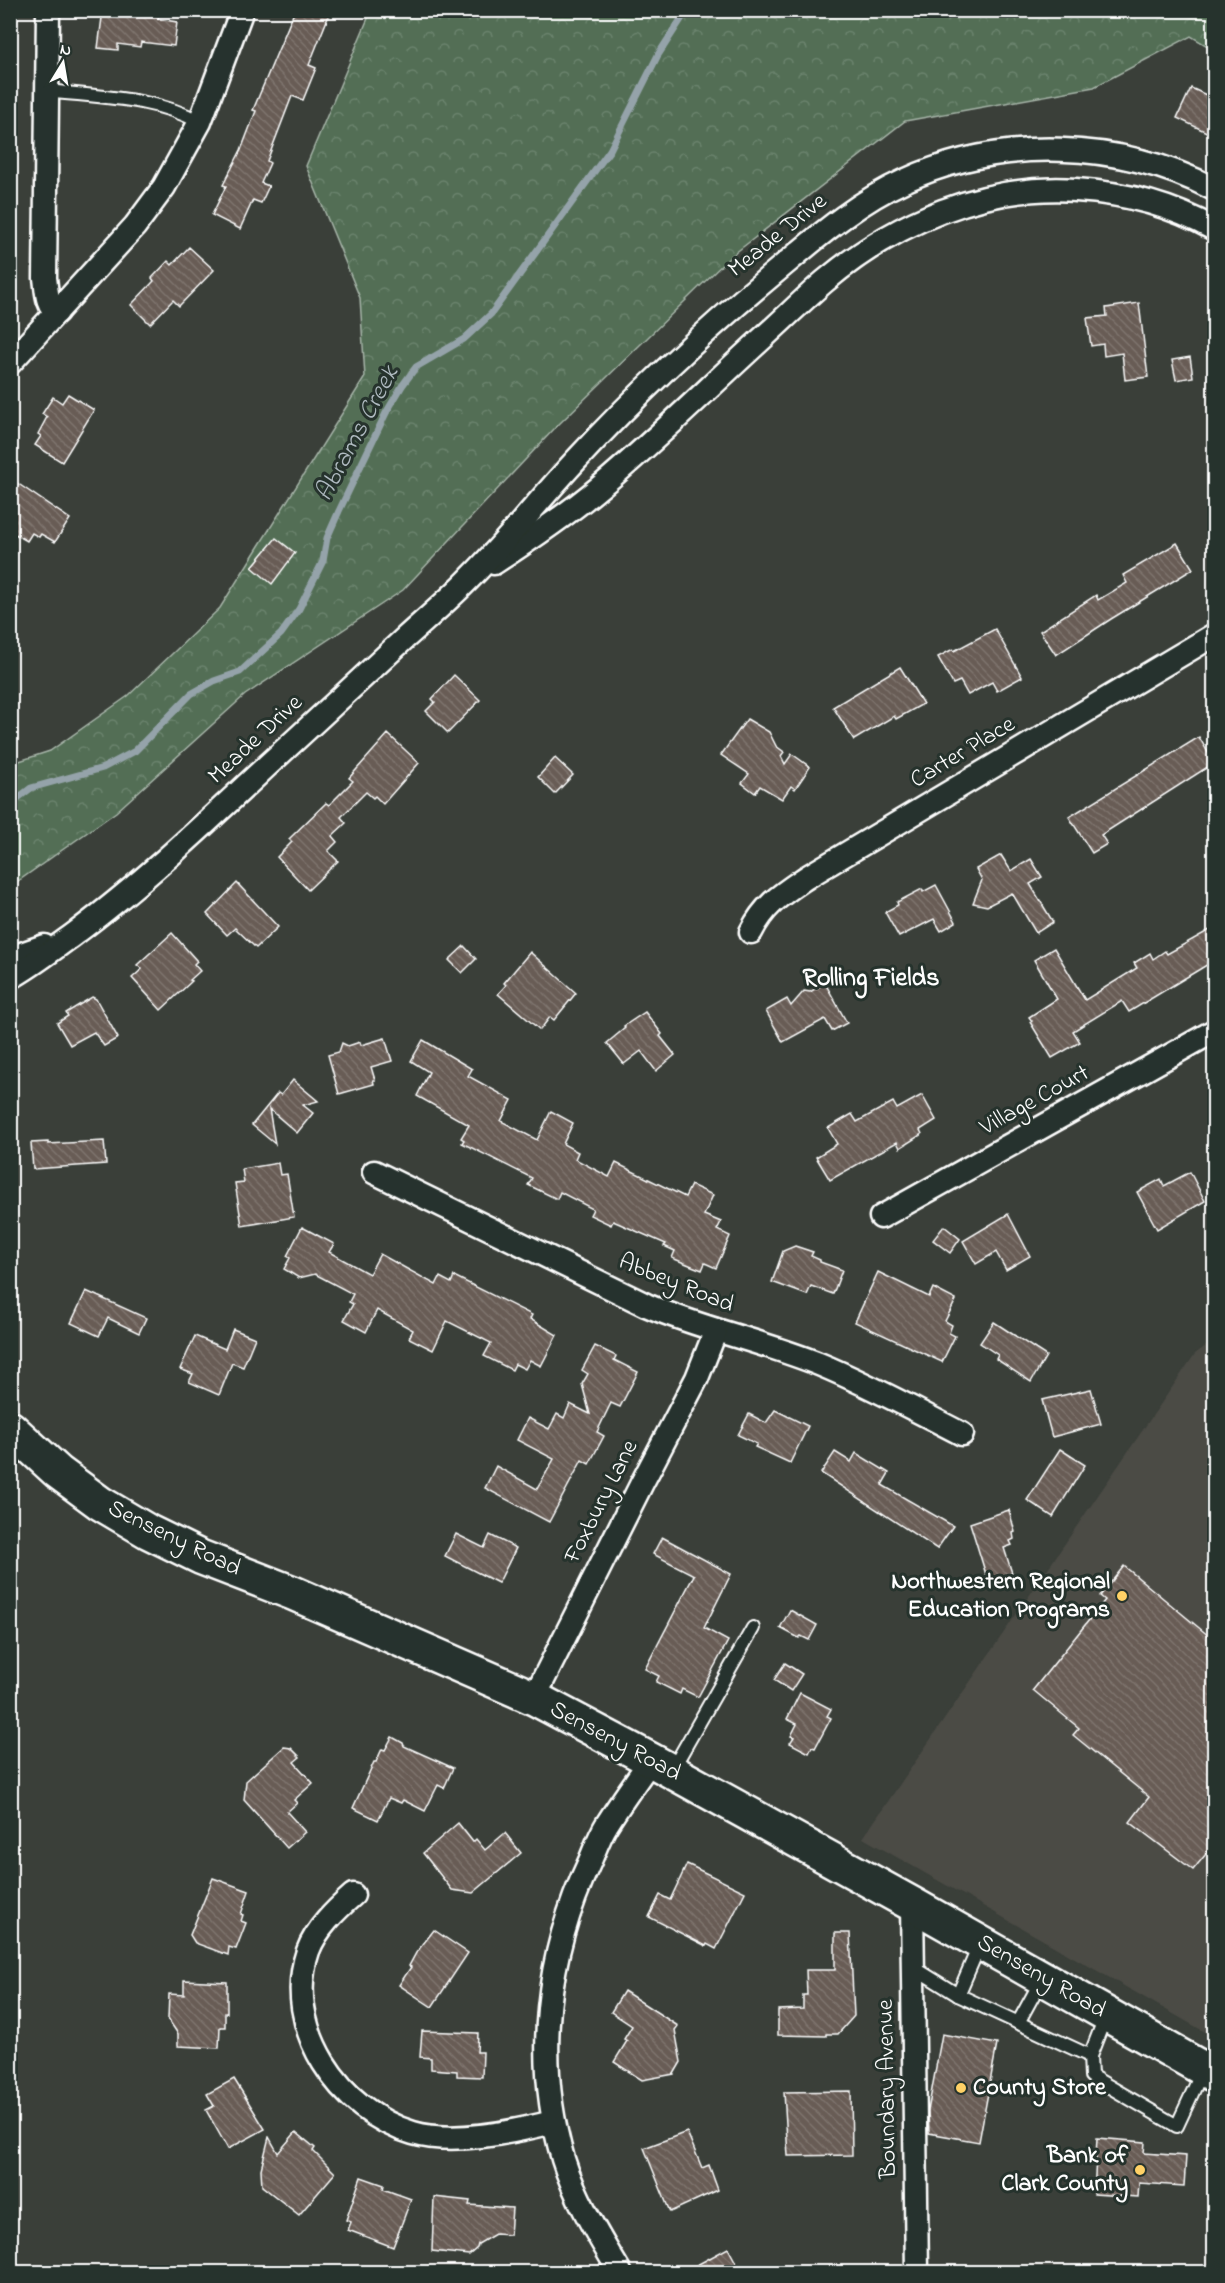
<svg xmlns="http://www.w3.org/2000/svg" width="1225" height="2283" font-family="'Indie Flower',sans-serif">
<defs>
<pattern id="forest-crowns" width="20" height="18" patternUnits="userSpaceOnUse" patternTransform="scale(1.5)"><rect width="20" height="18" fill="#526e55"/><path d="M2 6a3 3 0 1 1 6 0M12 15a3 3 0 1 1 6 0" fill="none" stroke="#6c846e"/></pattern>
<pattern id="building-back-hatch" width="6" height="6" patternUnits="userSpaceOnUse" patternTransform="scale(1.5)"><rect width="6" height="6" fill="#675b54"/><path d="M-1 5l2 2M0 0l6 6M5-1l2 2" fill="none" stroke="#7e746e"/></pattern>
</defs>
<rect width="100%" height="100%" fill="#3a3f39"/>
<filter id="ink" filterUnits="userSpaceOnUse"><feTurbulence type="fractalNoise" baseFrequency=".0167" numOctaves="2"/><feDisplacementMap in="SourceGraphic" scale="12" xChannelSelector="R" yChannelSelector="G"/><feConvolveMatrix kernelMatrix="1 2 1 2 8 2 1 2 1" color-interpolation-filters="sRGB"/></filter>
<g filter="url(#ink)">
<path fill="#4c4b45" d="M1214,1340v697l-351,-199 332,-484z"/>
<path fill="url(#forest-crowns)" stroke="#a8b6aa" stroke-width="1.5" d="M371,11h843v39l-23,-14 -97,51 -189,34 -175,136 -175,171 -152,162 -158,105 -129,117 -105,74 -1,-122 40,-13 78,-55 92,-88 145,-231 -5,-79 -54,-132z"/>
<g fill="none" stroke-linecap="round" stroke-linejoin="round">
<path stroke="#95a3aa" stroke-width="7" d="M10,804l21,-16 72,-20 32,-17 56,-57 23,-13 26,-9 41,-38 18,-25 24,-48 4,-23 12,-27 47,-98 16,-27 14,-19 48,-28 27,-25 119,-164 48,-95 29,-45"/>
</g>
<g fill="url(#building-back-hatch)" stroke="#fff" stroke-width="1.5">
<path d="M103,10h57l-2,9 19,3 -3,24 -33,-4 -1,5 -22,-3v6l-20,-2z"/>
<path d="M295,10h36l-22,55 7,3 -13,32 -11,-4 -25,65 3,2 -9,20 8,3 -8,17 -8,-3 -13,29 -28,-14 14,-29 -3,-1 18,-35 15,-39 -3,-1z"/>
<path d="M1191,88l24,11v37l-38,-18z"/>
<path d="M189,247l25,23 -35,36 -6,-6 -23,24 -19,-19 23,-24 -2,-3 16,-17 4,4z"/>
<path d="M1139,303l9,74 -23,3 -3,-27 -18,3 -1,-12 -12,2 -4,-28 20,-2 -1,-8z"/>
<path d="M1190,357l3,20 -17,3 -4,-20z"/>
<path d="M68,394l26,16 -32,52 -27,-17 6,-9 -3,-2 9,-17 -5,-3 11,-17 9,6z"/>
<path d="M17,483l53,36 -15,23 -14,-8 -2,3 -7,-4 -5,8 -17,-10v-38z"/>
<path d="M276,538l19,15 -23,31 -20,-17z"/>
<path d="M1177,543l16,26 -82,50 -55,36 -16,-24 56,-36 2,5 29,-17 -4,-8z"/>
<path d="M995,629l27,48 -25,14 -5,-9 -24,13 -8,-14 -7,3 -15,-27 15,-8 1,2z"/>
<path d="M900,667l23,37 -27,15 -2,-3 -40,24 -21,-33z"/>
<path d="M454,675l26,25 -32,33 -22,-22 9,-9 -3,-3z"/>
<path d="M747,719l22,13 7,14 8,6 -3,4 4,8 7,-10 18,13 -15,22 -4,-3 -9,13 -22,-13 -5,7 -13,-10 7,-9 -28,-19z"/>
<path d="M388,734l31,29 -36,41 -8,-8 -2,2 -7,-6 -25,25 5,6 -14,13 5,6 -9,9 10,10 -30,29 -31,-33 15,-15 -3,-3 37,-36 3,2 24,-24 -4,-3z"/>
<path d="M1199,737l15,26 -113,72 6,9 -15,9 -23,-36z"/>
<path d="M555,758l18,17 -18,19 -17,-17z"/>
<path d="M1001,855l10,16 20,-12 11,18 -12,7 23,38 -17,11 -24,-40 -25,13 -14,-3 9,-23 -6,-11z"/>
<path d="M237,883l41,44 -22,21 -21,-20 -8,7 -20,-21z"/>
<path d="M936,885l20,37 -15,9 -7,-12 -35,18 -14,-25 13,-7 -1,-3 25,-13 1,3z"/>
<path d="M1215,927v33l-86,52 -7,-11 -49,30 7,11 -28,16 -22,-36 2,-1 -3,-4 28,-18 -23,-39 20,-12 31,52 52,-32 -3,-5 16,-10 3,6 12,-8 2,3z"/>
<path d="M172,933l25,28 -3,3 6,7 -10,9 2,1 -31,29 -29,-32 10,-9 -5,-4z"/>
<path d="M464,946l12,13 -14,14 -13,-13z"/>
<path d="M530,952l46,41 -22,27 -4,-3 -10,13 -42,-36 8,-9 -2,-2z"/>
<path d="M825,983l22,40 -15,8 -7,-12 -42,23 -17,-31 21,-12 4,7 13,-15 6,1z"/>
<path d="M92,997l4,2 22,39 -14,8 -10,-14 -24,13 -13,-22 11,-7 -2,-3z"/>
<path d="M645,1012l17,22 -2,2 15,19 -19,16 -15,-20 -17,13 -17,-21 18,-15 -1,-2z"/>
<path d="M385,1038l7,23 -21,6 4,13h-2l1,4 -35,10 -11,-39 11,-3 3,-9 6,3 12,-4 1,3z"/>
<path d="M423,1040l49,29 -4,7 44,24 -11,21 36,19 14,-29 22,12 -10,21 15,8 -3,7 34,18 7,-14 69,34 6,-12 22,10 -9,20 17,7 -4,8 13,6 -14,32 -11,-5 -3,7 -30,-12 3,-7 -11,-5 2,-2 -53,-23 -2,4 -21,-10 3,-6 -33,-17 -3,7 -29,-14 4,-7 -70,-35 2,-3 -3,-2 8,-13 -52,-29 12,-24 -18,-11z"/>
<path d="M293,1080l25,21 -15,4 10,8 -16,20 -28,-24 6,35 -23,-19 26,-32 3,2z"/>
<path d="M922,1095l14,25 -16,10 2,4 -22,14 -3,-6 -67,38 -14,-23 21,-13 -9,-16 24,-14 5,8 36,-20 4,7z"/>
<path d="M104,1141l2,23 -73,5 -2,-26 17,-1v2z"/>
<path d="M278,1163l2,12 7,-1 7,43 -52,9 -7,-43 9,-1 -2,-13z"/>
<path d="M1190,1172l15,29 -48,28 -20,-37 24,-13 3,7z"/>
<path d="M1008,1214l22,42 -24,14 -10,-18 -20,12 -13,-23z"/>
<path d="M944,1226l16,13 -10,14 -17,-13z"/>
<path d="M302,1227l32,17 -5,8 40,22 11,-20 56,31 4,-8 11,6 3,-7 78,39 -2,4 27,16 -16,31 -11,-6 -5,9 -10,-5 -3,6 -28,-14 7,-13 -44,-22 -14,29 -24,-12 4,-8 -36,-20 -11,22 -22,-12 9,-16 -4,-2 4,-8 -38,-20 -16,4 -15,-9 6,-11 -3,-2z"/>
<path d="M795,1246l18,6 -2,4 9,4v2l22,8 -9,24 -22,-8 -4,9 -35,-13 11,-31z"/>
<path d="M878,1272l51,25 4,-9 23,12 -11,21 7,4 -3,8 6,3 -13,26 -87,-40z"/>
<path d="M86,1291l60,27 -7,15 -31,-15 -9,18 -28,-13z"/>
<path d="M994,1322l52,34 -15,26 -35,-23 2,-4 -18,-12z"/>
<path d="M233,1329l22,9 -12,29 -11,-4 -13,32 -30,-13 4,-8 -13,-5 15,-33 30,13z"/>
<path d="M595,1346l21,10 -2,4 24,12 -18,35 -9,-4 -14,29 7,4 -15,28 -7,-4 -33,62 -64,-34 11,-22 41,23 17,-30 -37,-19 11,-22 21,11 8,-15 7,4 6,-14 20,10 -8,-30 6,-10 -6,-4z"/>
<path d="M1091,1389l10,35 -49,13 -10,-37z"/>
<path d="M775,1410l33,16 -18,37 -35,-16 2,-3 -19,-9 11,-21 17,9z"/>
<path d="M1060,1449l25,16 -32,52 -26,-17z"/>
<path d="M835,1452l16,10 5,-9 33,20 -7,12 71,41 -16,23 -116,-76z"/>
<path d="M1009,1510l6,22 -2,1 1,6 -4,2 2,4 -8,3 8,25 -24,8 -18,-58z"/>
<path d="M456,1534l28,14 6,-13 26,13 -17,34 -1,1 -53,-27z"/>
<path d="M662,1537l69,37 -27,54 24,13 -30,56 -16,-8 -2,5 -24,-12 3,-6 -14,-7 49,-94 -41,-21z"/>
<path d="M1124,1566l91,75v202l-22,27 -63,-48 19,-25 -76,-62 6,-7 -46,-38 72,-90 -5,-4z"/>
<path d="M790,1610l27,15 -8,15 -8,-4 -2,2 -19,-10z"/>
<path d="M785,1663l17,11 -11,17 -17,-11z"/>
<path d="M800,1693l31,16 -4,7 4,2 -16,30 -3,-1 -3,6 -19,-10 4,-6 -3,-1 6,-12 -10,-5z"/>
<path d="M392,1737l11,6 1,3 49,22 -9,20 -6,-3 -13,26 -22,-11 -2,3 -12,-5 -11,22 -25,-12 21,-46h2l6,-13 3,1z"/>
<path d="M284,1747l7,1 9,9 -6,5 19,21 -19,17 3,3 -10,9 18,20 -18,16 -43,-48 2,-19z"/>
<path d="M458,1823l15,19 3,-3 9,11 20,-17 16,20 -48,40 -21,-3 -29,-37z"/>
<path d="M687,1864l58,28 -29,57 -9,-5 -1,2 -57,-29 11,-22 10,5z"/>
<path d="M213,1878l36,13 -8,23 2,1 -2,6 5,2 -10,26 -7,-2 -1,8 -33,-12 -5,-8z"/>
<path d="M434,1930l34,23 -36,54 -33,-22 12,-18 -2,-1 7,-13z"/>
<path d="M835,1933h15l4,83 -16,18h-12v2l-48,-1v-25l25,-1v-14h4l-1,-25h29z"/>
<path d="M184,1980l43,2v31h-2v14h-5l-1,21 -41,-2v-12l-10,-15 1,-25 15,1z"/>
<path d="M624,1991l54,35 -3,4 6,32 -7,12 -32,6 -28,-18 13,-21 -3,-2 8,-13 -21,-14z"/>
<path d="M422,2031l56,2 -1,19h6l-1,25 -25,-1v-5l-26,-2v-11l-11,-1z"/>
<path d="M942,2034l55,10 -18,98 -50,-9 -1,-22z"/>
<path d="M234,2079l31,50 -37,20 -22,-39 8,-4 -7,-12z"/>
<path d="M851,2091l1,64 -64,1 -4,-64z"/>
<path d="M296,2132l19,16 -2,3 22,22 -36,42 -37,-29 -1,-17 8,-32 9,16z"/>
<path d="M687,2132l15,36 7,-3 9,25 -48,22 -26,-64z"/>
<path d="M1097,2138l48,4 -1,11 42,3 -2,30 -45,-3 -1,14 -44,-3z"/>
<path d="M361,2177l23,8 -1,4 28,10 -18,48 -45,-17 3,-8 -5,-2z"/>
<path d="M434,2197l36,4 -1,4 43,3 -2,27 -15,-1 -17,10 -1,4 -8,7 -37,-4z"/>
<path d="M728,2248l13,24h-57z"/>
</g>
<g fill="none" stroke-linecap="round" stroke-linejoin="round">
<g stroke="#fff" stroke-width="16">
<g id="service">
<path d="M47,91c51,6 107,6 153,31"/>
<path d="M672,1770l81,-142"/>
<path d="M913,1967l45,28 132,61"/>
<path d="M958,1995l22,-51"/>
<path d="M1106,2015l-16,41 1,20 86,50 26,-56"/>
<path d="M1018,2023l24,-44"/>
</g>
</g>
<g stroke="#fff" stroke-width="27">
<g id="minor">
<path d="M48,10l-3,268c2,12 1,27 12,34"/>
<path d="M10,363l125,-137 29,-39 36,-65 42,-112"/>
<path d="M494,563c37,-24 73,-48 107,-77 56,-47 109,-100 164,-150 20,-18 40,-38 60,-55 70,-59 159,-97 251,-91 48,3 97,16 138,39"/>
<path d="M751,932c14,-28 31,-38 56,-55l407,-242"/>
<path d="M10,958l34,-12"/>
<path d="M10,978c23,-13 42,-28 63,-43 70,-52 133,-112 196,-171 45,-41 90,-83 135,-125 22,-20 46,-40 67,-62 38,-38 71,-81 108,-120 60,-65 126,-126 194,-183 41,-34 82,-71 131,-93 98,-45 215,-41 310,8"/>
<path d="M374,1172l272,133c56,24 116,36 173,59 49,20 96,46 143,70"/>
<path d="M881,1217l333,-186"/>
<path d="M534,1698l108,-215 55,-105 19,-48"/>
<path d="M353,1895c-17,15 -37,34 -45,56 -26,76 32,161 105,182 40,12 100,-1 140,-11"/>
<path d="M912,1904l5,368"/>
<path d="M620,2272c-21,-35 -45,-74 -57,-113 -29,-100 -17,-205 27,-298 5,-12 10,-26 17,-37 14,-22 29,-43 44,-64"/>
</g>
</g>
<g stroke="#fff" stroke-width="38">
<path id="secondary" d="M10,1428l48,44 42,31 49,29 51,25 93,36 241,105 117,62 261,144 302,171"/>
</g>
<use href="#service" stroke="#26332d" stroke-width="12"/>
<use href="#minor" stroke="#26332d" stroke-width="22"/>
<use href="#secondary" stroke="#26332d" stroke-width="33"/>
</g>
</g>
<g fill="#ffd166" stroke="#26332d" stroke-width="2">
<circle cx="1122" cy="1596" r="6"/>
<circle cx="961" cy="2088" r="6"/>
<circle cx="1140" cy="2170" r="6"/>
</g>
<g text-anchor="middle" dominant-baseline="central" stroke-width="6" stroke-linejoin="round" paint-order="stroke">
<g font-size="24" fill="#fff" stroke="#26332d">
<text transform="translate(778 236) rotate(-39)">Meade Drive</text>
<text transform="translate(256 740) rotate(-43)">Meade Drive</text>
<text transform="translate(963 753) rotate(-31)">Carter Place</text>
<text transform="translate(1035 1101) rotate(-29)">Village Court</text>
<text transform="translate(676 1284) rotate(22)">Abbey Road</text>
<text transform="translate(602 1502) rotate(-63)">Foxbury Lane</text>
<text transform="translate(174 1539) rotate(26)">Senseny Road</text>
<text transform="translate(615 1742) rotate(28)">Senseny Road</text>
<text transform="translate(1041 1977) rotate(30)">Senseny Road</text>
<text transform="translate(888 2089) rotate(-91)">Boundary Avenue</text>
</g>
<g font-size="24" font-weight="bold" fill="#fff" stroke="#26332d" text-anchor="end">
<text x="1110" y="1582">Northwestern Regional<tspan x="1110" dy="28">Education Programs</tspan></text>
<text x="973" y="2088" text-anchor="start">County Store</text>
<text x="1128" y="2156">Bank of<tspan x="1128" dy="28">Clark County</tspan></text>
</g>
<g font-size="26" font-style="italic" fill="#afbac0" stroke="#26332d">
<text transform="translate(358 434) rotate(-62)">Abrams Creek</text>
</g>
<g font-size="26" font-weight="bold" fill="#fff" stroke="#26332d">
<text x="871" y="979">Rolling Fields</text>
</g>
</g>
<rect width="1225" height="2283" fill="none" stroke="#26332d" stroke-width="36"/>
<rect x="18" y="18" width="1189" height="2247" fill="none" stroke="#fff" stroke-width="2" filter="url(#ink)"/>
<g transform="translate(63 63) rotate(11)" stroke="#26332d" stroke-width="4.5" paint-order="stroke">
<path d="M0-4.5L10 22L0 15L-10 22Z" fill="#ffffff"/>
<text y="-9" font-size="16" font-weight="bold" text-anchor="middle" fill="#ffffff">N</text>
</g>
</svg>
